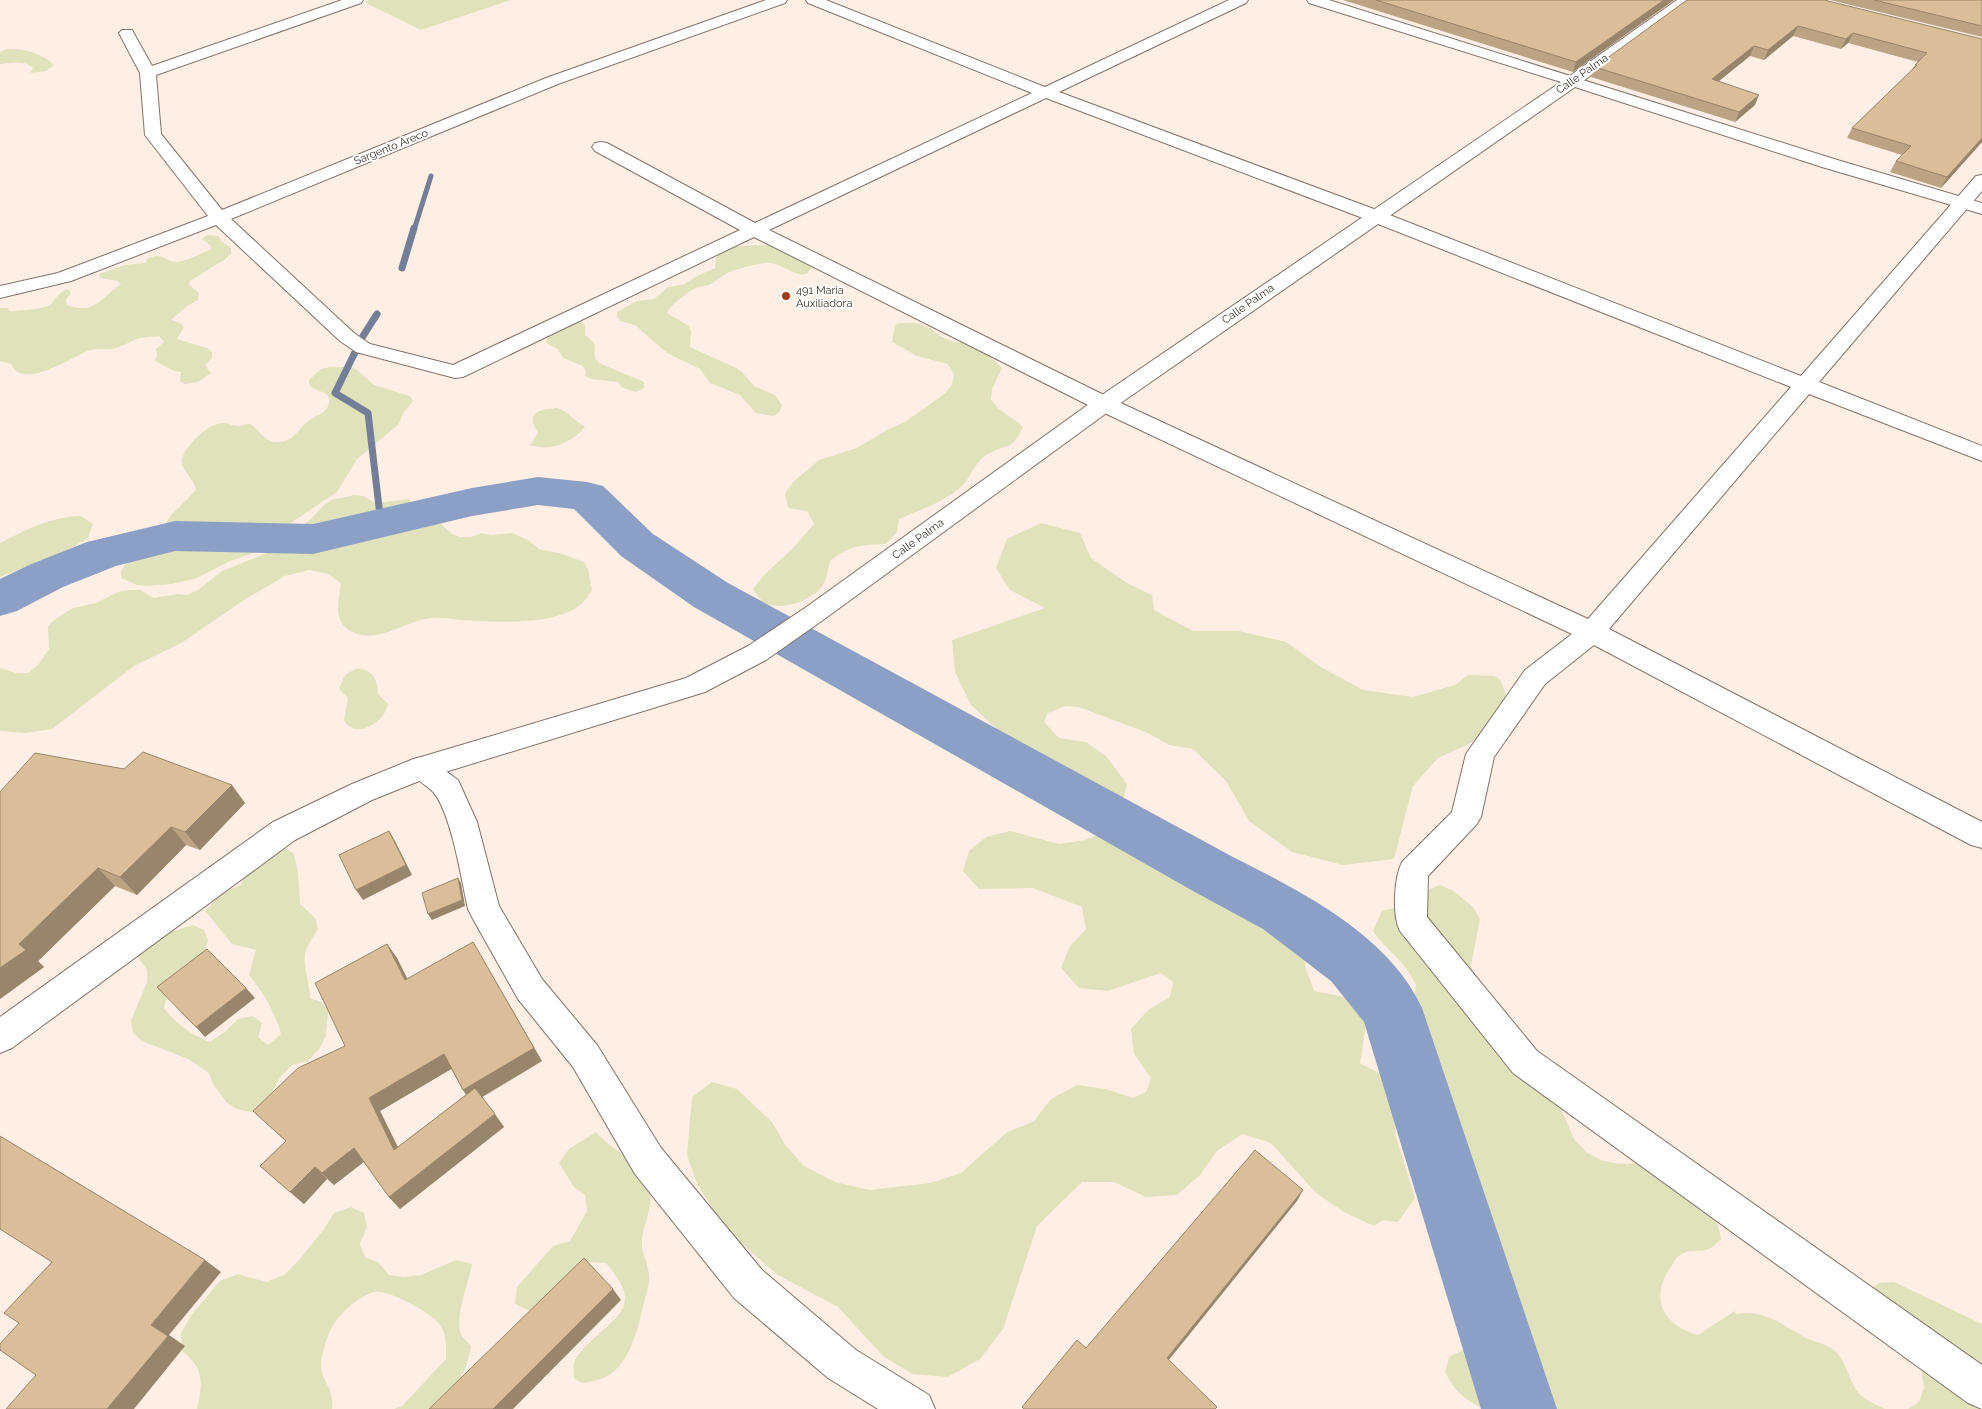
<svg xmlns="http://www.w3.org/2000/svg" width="1982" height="1409" font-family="Raleway,sans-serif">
<rect width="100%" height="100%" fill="#ffeee3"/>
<g fill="#dfe2bb">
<path d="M369,0h142l-90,30 -57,-28z"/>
<path d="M7,49c16,-1 36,4 47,16l-8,6 -16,2 3,-5c-8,-8 -22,-5 -33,-4v-12z"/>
<path d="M207,235l11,1 3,5 10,7v6l-7,6 -34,21 -1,4 10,8 -1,7 -11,6 -16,14 9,3 4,4 -7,12 30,9 5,4v6l-7,7 6,8 -13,9 -13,2 -5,-3 1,-9 -7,-1 -19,-10 2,-5 -1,-7 8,-7 -5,-6c-6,1 -13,1 -19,2 -10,3 -19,10 -29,11 -7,1 -13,-1 -20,1 -17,5 -68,42 -80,14l-11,-3v-53h7l3,3c11,-1 31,-1 40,-6 5,-6 9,-13 18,-16l3,4 -5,7 1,5c28,11 34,-8 54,-21l-3,-3 -18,-3 -1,-4 26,-9 21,-2 1,-4c15,-8 18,3 30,3 7,0 28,-10 34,-13l-1,-4 -8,-6z"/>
<path d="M769,245c15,3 30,13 43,21 -7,21 -29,-4 -43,-3 -10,0 -37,7 -45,12 -4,2 -6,5 -10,7 -5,4 -12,4 -18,6 -7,3 -27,18 -29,25l22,13 2,5 -1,16 46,21 6,4 12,14 21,9 7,10 -2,6 -6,5 -18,-3 -16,-18 -30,-12 -10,-14 -33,-16 -32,-28 -15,-4 -3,-4v-5l20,-11 17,-2 14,-12 17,-3 10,-7 20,-9 2,-13c15,-12 34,-9 52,-10z"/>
<path d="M571,322h8l6,3v10c13,10 9,9 10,23l4,5 45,19v6l-8,4 -15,-5 -3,-5 -27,-3 -6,-3 1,-5 -3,-5 -20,-8 -5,-9 -12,-6 3,-10z"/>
<path d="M899,323h17l14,5 10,8 14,6 18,1 16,6 4,10 10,9 -10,21 -1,11c10,14 20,15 32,27 -11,25 -16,16 -35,27 -14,8 -16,23 -27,33 -17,15 -41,23 -62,32l-2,13 -11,12c-25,1 -36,1 -56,17 -2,10 -4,22 -11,29 -13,12 -40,22 -56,12 -3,-3 -7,-9 -10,-13l11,-14 28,-26 22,-25 -7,-13 -19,-3 -3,-14 8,-12 26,-22 38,-12 30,-18 18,-8 38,-27 9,-10 2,-11 -6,-10 -31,-8 -25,-14 3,-17z"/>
<path d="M330,367h19l7,2 18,16 36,11 3,5 -10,12 -4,11 -42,35 -20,33 -45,30 -27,27 -35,12 -33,17 -25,6 -24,2 -11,-1 -16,-7v-7l5,-8 37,-34 7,-13 26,-26c-1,-11 -16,-20 -14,-31 3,-13 26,-36 41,-36 5,0 10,3 15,3 4,0 8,-2 11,-2 10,2 14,23 36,17 11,-3 16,-16 26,-22 7,-4 17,-7 18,-17 2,-14 -21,-8 -20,-22l12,-11z"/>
<path d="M557,408c11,3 18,13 28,19 -13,16 -36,25 -55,18l8,-12c-13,-21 0,-23 19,-25z"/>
<path d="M354,495l9,1 12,7 34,-4 4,10 23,10 16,15 8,3h11l11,-4 9,2 21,-2 16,7 11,9 20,4 25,9 4,7 4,21c-3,5 -7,11 -12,15 -25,21 -87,17 -118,15 -10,-1 -21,-3 -30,-2 -28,2 -60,32 -87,9 -11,-10 -6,-31 -4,-44l-13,-9 -19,-4 -24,6 -41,24 -61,42 -49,24 -82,63 -27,4 -25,-2v-63l16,5h12l10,-8 11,-16 -1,-22 5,-6 20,-13 23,-5 22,-11 12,-2h10l14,8 23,-4 10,1 11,-5 24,-19 43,-17 47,-36 12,-13 8,-5z"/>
<path d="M81,516l12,8 -5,14 -20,12 -68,27v-34c28,-14 49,-26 81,-27z"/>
<path d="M1041,523l39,10 11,25 36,25 25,12 2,15 39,21h46l47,11 35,25 42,23 50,7 42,-12 13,-10 26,1 6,3 7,19 -30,42 -39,18 -25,28 -19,73 -51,6 -51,-13 -43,-31 -23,-40 -33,-32 -24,-4 -21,-12 -69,-26 -13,-1 -18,7 -4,9 15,16 27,4 20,14 21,28 -5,20 -21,13 -25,1 -25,-10 -48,-73 -32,-30 -16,-33 -3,-32 93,-32 -35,-18 -14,-22 11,-29z"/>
<path d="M355,669c15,-2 24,11 23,25l10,10c-3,18 -33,37 -44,16l4,-22 -9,-9 6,-14z"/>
<path d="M1010,831l49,13 26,-4 23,-9 47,13 26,3 27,21c28,-5 43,-2 69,11l8,22 -2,24 20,17 2,24 9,25 41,8 13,13 -8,51 28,15 9,28 -2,28 20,64 -17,24 -15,-2 -9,6 -30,-14 -28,-19 -45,-50 -29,-9 -25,17 -17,24 -23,20 -31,2 -32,-15h-32l-45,44 -34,103 -23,30 -32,18 -36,-3 -29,-18 -45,-49 -60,-32 -49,-42 -32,-49 -10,-29 5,-58 20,-15 25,7 35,33 14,24 18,20 31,16 35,8 60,-7 31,-10 45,-40 28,-12 17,-22 26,-14 29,4 27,9 13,-6 5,-14 -17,-24 -3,-25 17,-19 22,-13 3,-15 -12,-9 -53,18 -29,-3 -18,-20 9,-22 16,-17 -4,-22 -49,-19 -54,1 -16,-18 6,-20 17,-14z"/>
<path d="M273,846l12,2 9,6 4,19 2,31 15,14 3,11c-4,7 -12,17 -13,25 -2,14 5,29 5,44l11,4 7,9 -2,25 -7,13 -11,12 -16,4 -11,11 -15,27 -16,9 -13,-3 -10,-6 -14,-19 -4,-11 -21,-14 -46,-18 -9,-8 -2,-12 16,-39v-12l-12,-17 28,-19 30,-9 11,5 4,10 -3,11 -38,45 -3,12c11,15 29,28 46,34l16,-11 12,-12 15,-3 9,7 -4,14 10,8 13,-11c-6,-22 -18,-42 -32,-59l7,-25 -24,-6 -26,-32c9,-15 19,-21 35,-27l2,-11z"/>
<path d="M1439,885l13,5 21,17 7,12 -9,47 4,13 33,34 7,13 5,51 41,32 13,30 12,13 15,8 17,4 30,-1 16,9 24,29 16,9 14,14 3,16c-4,2 -8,7 -12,9 -10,4 -21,-1 -30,7 -4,2 -6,9 -9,12 -21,32 -6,57 28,67l37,-24 1,3c29,-5 46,11 70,24 9,4 21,6 28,12 14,12 14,34 28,46 6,6 16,9 23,13h-401c-20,-10 -29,-17 -39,-37l4,-15c15,-9 29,-9 45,-14l1,-17 -8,-17 -8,-35 3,-30 -8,-16 -11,-14 -13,-11 -15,-48 -17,-27 -14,-43 12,-100c-9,-22 -30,-35 -43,-54l9,-20 12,-3 14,1 16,-17z"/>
<path d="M596,1132c16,19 37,24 50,47 13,23 -6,47 -4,67 1,10 7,20 7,30 1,9 -4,21 -6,30 -5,24 -15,64 -42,73 -6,2 -12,3 -19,4l-8,-5c0,-5 -1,-12 0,-16 3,-8 12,-16 17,-21 33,-30 49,-38 15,-78l-18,-1c-20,14 -38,33 -58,49l-15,-7 2,-17 36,-41 17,-5 17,-30 -2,-16 -11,-8 -15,-24 10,-14z"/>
<path d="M351,1207l13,6 3,14 -7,17 5,13 14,6 10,12 15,2 17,-2 35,-15 16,4c-3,18 -18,54 -11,70 1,4 7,8 10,12 -4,26 -15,42 -30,63h-47l8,-3 44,-47c0,-12 1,-24 -6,-34 -8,-12 -52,-36 -66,-33 -17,5 -35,22 -43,37 -3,5 -11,30 -10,37 0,15 14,22 11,43h-135c6,-25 7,-42 -15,-58l-1,-18 11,-19 28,-33 18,-7 28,8 18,-7 15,-15 25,-31 10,-16z"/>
<path d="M1894,1282l88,42v85h-74l11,-7 5,-14 -4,-27 -52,-69 11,-9z"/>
</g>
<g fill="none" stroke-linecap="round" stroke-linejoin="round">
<path stroke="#737f98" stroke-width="5" d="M414,230l17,-54"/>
<g stroke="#737f98" stroke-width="7">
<path d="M402,268l12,-40"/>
<path d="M377,314l-14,22 -28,57 33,20 13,111"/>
</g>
<path fill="#8ca0c5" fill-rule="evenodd" d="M538,477l49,5 16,4 50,48 75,49 505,274c69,35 155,77 189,151l135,401h-76l-117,-387 -33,-41 -68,-52 -70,-38 -499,-284 -73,-51 -47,-47 -36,-4 -66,11 -159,38 -138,-3 -59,15 -53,21 -46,24 -17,5v-37l29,-14 58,-23 88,-21 138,3 159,-36z"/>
<g stroke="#81736a" stroke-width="2">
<g id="street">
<path d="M342,0h21l-2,3 -205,72 5,59 61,76 324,-132 220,-78h21l-2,3 -227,81 -327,135 123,114 16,11 83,21 287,-135 -145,-79 -3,-4 3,-4 6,-1 6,1 148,80 277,-130 -224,-90 -2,-3h20l219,87 184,-87h19l-2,3 -187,89 323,120 419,164 175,-200 6,-1v16l-163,191 163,64v15l-173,-67 -200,235 373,193v26l-11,-3 -377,-200 -49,39 -51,73 -13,60 -5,8 -48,51 -1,41 110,134 445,314v44l-14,-6 -455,-330 -113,-142c-8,-16 -6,-53 2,-69l50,-50 14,-58 59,-84 47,-36 -476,-225 -342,-172 -291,140 -8,1 -99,-26 -16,-11 -124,-116 -145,56 -71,17v-12l58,-13 150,-57 -63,-81 -5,-62 -21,-40 3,-3h10l20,36zM1046,98l322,122 423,167 -203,232 -476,-220 -343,-169z"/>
<path d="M1677,0h16l-114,84h-12l-2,-3 2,-3z"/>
<path d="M421,757l10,3 27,20 19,42 22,84 43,73 55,66 64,103 101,122 94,80 73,45 6,14h-57l-50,-31 -94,-80 -99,-124 -62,-107 -55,-68 -45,-80 -5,-10c-7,-32 -15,-85 -31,-112 -7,-12 -23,-16 -30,-29l4,-8z"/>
</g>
</g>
<g stroke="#81736a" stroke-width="2">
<path id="secondary" d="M1307,0h22l505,159 148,44v11l-160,-47 -247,-80 -463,322 -289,211 -57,40 -61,32 -276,85 -57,23 -77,40 -283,208 -12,5v-36l273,-195 79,-38 59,-24 275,-82 62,-32 57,-38 291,-209 465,-317 -252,-79z"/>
</g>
<use href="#street" fill="#fff" fill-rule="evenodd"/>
<use href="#secondary" fill="#fff" fill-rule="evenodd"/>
</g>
<g fill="#bba384" fill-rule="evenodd">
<path d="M1343,0h331l-101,72z"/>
<path d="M1687,0l295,39v103l-41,46 -51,-16 6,-11 6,-6 -55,-17 5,-10 60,-58 3,-5 3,-3 -70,-19 -7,6 -48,-13 -29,24 -14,-4 -32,25 37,24 -20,17 -144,-45 4,-10z"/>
<path d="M1830,0h152v37z"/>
<path d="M124,769l121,34 -45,47 -14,-5 -49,50 -22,-9 -77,75 6,6 -44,32z"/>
<path d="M387,944l10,14 10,21 135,82 -60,36 22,30 -104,82 -11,-12 -25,-35 -30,23 -7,-6 -23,25 -44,-38 26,-25 -33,-30 92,-65zM451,1069l15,26 -68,52 -18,-36z"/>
</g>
<g fill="#98856b">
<path d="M1664,0h10l-101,72 3,-10z"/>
<path d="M1798,26l-5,10 -29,24 4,-10z"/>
<path d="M1853,33l-5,10 -7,6 5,-10z"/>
<path d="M1754,46l-4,10 -42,34 4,-11z"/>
<path d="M1759,95l-4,10 -20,17 4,-10z"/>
<path d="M1982,138v4l-41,46 6,-11z"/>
<path d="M232,785l13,18 -45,47 -15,-18z"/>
<path d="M171,827l15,18 -49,50 -17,-18z"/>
<path d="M389,831l6,10 17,34 -49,25 -7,-10z"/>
<path d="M98,868l17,18 -77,75 6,6 -44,32v-31l19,-24z"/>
<path d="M458,878l3,5 4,23 -33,14 -4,-6z"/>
<path d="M387,944l10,14 18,36 -10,-14z"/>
<path d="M481,956l61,105 -70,42 -9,-13z"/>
<path d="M246,988l9,10 -50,39 -9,-10z"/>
<path d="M444,1054l9,14 -73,43 25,51 -11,-12 -25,-52z"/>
<path d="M495,1114l9,13 -104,82 -11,-12z"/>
<path d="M354,1148l12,12 -32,25 -12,-12z"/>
<path d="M315,1167l12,12 -23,25 -14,-12z"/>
<path d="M1303,1190l-6,11 -133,165 3,-8z"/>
<path d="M205,1260l16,12 -52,63 16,11 -51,63h-27l44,-84z"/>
<path d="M613,1289l8,11 -108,109h-20z"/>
</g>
<g fill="#d9be99" stroke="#98856b">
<path d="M1376,0h288l-88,62z"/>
<path d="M1687,0h137l158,39v99l-35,39 -51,-16 15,-15 -59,-18 65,-63h-2l12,-12 -74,-20 -7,6 -48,-13 -30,24 -14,-4 -42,33 47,16 -20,17 -144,-45z"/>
<path d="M1874,0h108v26z"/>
<path d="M143,752l89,33 -47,47 -14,-5 -51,50 -22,-9 -79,76 7,6 -26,18v-176l35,-39 89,16z"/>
<path d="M389,831l17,34 -50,25 -17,-35z"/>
<path d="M458,878l4,22 -34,14 -6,-21z"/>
<path d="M473,942l61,106 -71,42 -19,-36 -75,44 25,52 81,-62 20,26 -106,83 -35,-49 -32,25 -7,-6 -25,25 -30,-26 26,-25 -33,-30 45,-43 47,-22 -30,-63 72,-39 18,36z"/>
<path d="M207,949l39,39 -50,39 -39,-40z"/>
<path d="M0,1136l205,124 -54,65 17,11 -61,73h-101l30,-34 -36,-25v-6l19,-21 -15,-10 48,-51 -52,-33z"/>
<path d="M1255,1150l48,40 -136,168 50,49 -2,2h-191l-2,-2 55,-67 9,8z"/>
<path d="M584,1258l29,31 -120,120h-64z"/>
</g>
<circle fill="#a33d15" stroke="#fff" stroke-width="2" cx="786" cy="296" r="5"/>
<g text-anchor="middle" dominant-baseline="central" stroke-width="4" stroke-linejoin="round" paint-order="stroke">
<g font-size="11" fill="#3a332f" stroke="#fff">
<text transform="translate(1582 74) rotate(-35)">Calle Palma</text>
<text transform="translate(391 147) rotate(-22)">Sargento Areco</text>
<text transform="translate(1248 304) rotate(-35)">Calle Palma</text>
<text transform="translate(918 539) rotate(-36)">Calle Palma</text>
</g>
<g font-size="11" fill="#3a332f" stroke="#fff" text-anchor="start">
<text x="796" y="290">491 Maria<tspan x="796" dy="13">Auxiliadora</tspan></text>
</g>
</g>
</svg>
